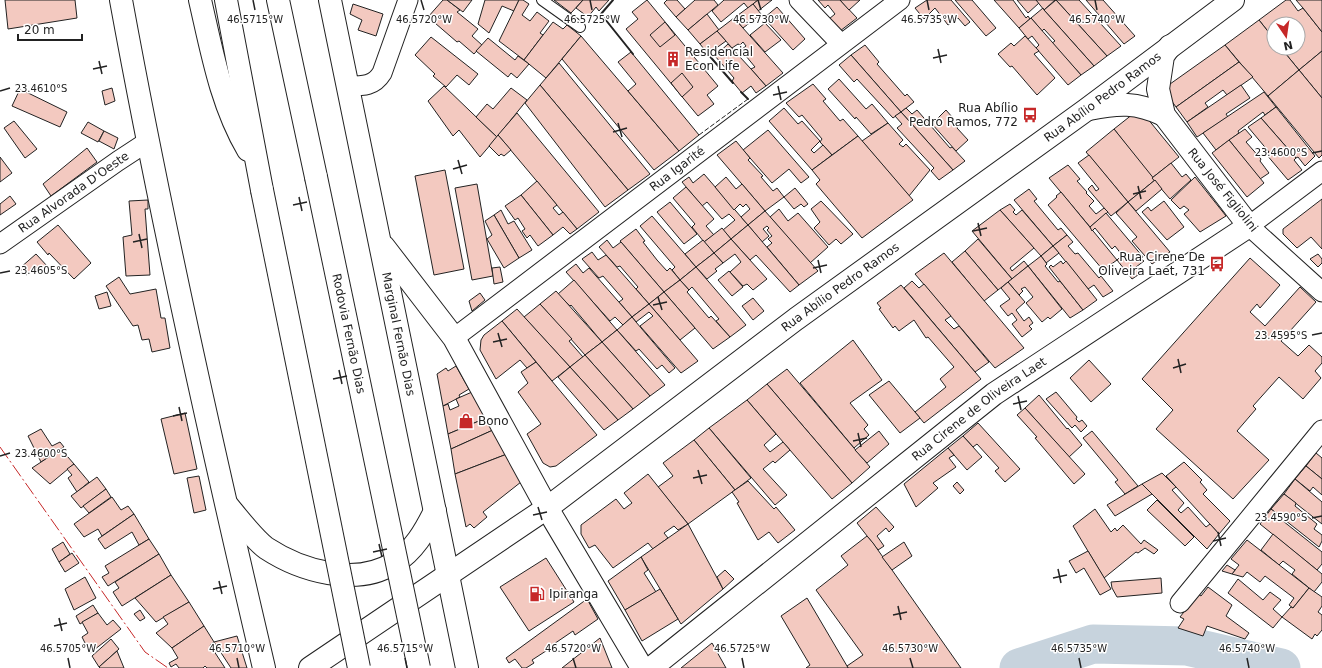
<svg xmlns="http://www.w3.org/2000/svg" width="1322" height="668" font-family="'DejaVu Sans',sans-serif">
<rect width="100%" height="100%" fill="#fff"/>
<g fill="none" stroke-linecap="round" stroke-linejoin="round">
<path stroke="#c7d3dd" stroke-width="39" d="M1019,668l74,-24 94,2 94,22"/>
</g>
<g fill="#f3c9c0" stroke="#222">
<path d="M5,0h70l2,18 -69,11z"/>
<path d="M443,0h4l13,10 -3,2 21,17 -6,7 10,9 -8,9 -15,-13 -2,1 -29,-25z"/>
<path d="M447,0h25l-9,12z"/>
<path d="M485,0h34l-5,11 -12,-5 -13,27 -11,-9z"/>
<path d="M519,0h4l6,4 -7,11 8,6 7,-9 12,9 -9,12 3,2 -19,25 -25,-19z"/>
<path d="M554,0h29l-12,13z"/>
<path d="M583,0h26l-10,11 -3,-4 -8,10 -12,-9z"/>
<path d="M647,0l71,86 -11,9 7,9 -16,12 -72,-87 12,-10 -6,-7z"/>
<path d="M667,0h10l8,9 -9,8 -12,-14z"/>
<path d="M695,0h19l4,5 -30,25 -12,-13z"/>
<path d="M724,0h34l-10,8 -4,-5 -23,19 -9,-11z"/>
<path d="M758,0h14l-14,11 -5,-7z"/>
<path d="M818,0h22l17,18 -17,13 -11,-12 6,-5 -7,-9 -3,3z"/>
<path d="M840,0h20l-11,10z"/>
<path d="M927,0h24l19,22 -5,4 -7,-8 -10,7 -13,-17 -11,11 -9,-11z"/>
<path d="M955,0h17l24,28 -10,8z"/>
<path d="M994,0h19l13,18 2,-2 2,3 -11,9z"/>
<path d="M1017,0h19l3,3 -11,10z"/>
<path d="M1036,0h19l-11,10z"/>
<path d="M1056,0h23l42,46 -14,10z"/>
<path d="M1056,0l51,56 -13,10 -50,-56z"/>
<path d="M1086,0h17l32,36 -11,8z"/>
<path d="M1286,0h4l8,11 5,-3 19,24v19l-23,19 -18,-22h17v-24h-24v15l-15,-19z"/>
<path d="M1296,0h26v32l-19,-24z"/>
<path d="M353,4l30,10 -7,22 -18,-6 4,-10 -12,-6z"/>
<path d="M753,4l8,10 -18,14 -9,-10z"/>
<path d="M777,7l28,32 -12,11 -29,-32z"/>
<path d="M1043,8l1,2 50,56 -13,9 -29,-32 3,-2 -11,-12 -2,2 -11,-13z"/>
<path d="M707,14l12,16 -19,14 -12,-14z"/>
<path d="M734,18l49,55 -17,13 -15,-17 4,-2 -14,-17 5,-4 -3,-4 -3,3 -2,-1 -6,4 -15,-17z"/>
<path d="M1031,18l50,57 -13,10 -32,-37 3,-3 -7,-9 -4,3 -9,-11z"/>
<path d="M1259,20l15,19v9h7l18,22 -31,26 -43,-51z"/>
<path d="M553,22l10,7 4,-4 14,11 -35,42 -22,-18z"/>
<path d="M665,22l10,13 -15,12 -10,-12z"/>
<path d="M765,23l16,17 -16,12 -15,-17z"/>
<path d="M717,31l9,10 -18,13 -8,-10z"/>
<path d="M581,36l98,115 -25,19 -92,-111z"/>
<path d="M1025,36l14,15 -5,3 21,24 -18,17 -25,-29 -2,1 -12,-13 13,-11 3,3z"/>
<path d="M431,37l47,37 -9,11 -12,-10 -11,12 -13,-11 2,-2 -20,-19z"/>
<path d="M488,38l27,22 3,-4 11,8 -12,14 -6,-5 -3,4 -32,-26z"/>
<path d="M728,44l23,25 15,17 -10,7 -5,-7 -9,7 -10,-12 2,-3 -19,-22z"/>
<path d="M865,45l14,17 -2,2 28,32 2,-2 7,8 -13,10 -50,-57z"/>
<path d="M1225,45l14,17 -63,45 -13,-18z"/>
<path d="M1322,51v47l-23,-28z"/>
<path d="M631,52l68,83 -20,16 -51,-60 8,-7 -18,-22z"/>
<path d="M851,55l50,57 -8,6 -36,-39 -3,3 -15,-17z"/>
<path d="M1239,62l14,15 -26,18 -4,-5 -18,13 3,4 -21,15 -11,-15z"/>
<path d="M559,63l91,111 -22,16 -88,-105z"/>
<path d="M1299,70l23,28v57l-3,3 -51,-62z"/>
<path d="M682,73l11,14 -11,10 -11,-14z"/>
<path d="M839,79l27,30 6,-5 16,19 -17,11 -15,-17 -1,2 -27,-30z"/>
<path d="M813,84l13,15 -3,2 17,20 3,-2 15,17 -26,19 -12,-13 2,-3 -20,-24 -3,2 -13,-14z"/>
<path d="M540,85l88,105 -23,17 -80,-104z"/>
<path d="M1241,85l9,13 -24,16 2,3 -31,20 -10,-15z"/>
<path d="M444,86l53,51 -17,20 -21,-27 -6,6 -25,-35z"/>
<path d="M112,88l3,13 -10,4 -3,-14z"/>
<path d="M511,88l16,12 -30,37 -21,-20 11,-13 6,5z"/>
<path d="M20,89l47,23 -7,15 -48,-21z"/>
<path d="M1264,92l12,15 -11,8 -2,-3 -25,19 1,2 -23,17 -13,-17z"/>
<path d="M1276,107l39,49 -10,10 -7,-9 -2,1 -35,-40z"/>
<path d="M784,108l14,16 4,-3 18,20 -9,9 3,3 9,-8 9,10 -20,15 -43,-49z"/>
<path d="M906,108l6,6 5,-4 33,38 2,-1 13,14 -12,9 -52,-58z"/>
<path d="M946,110l13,15 -2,3 11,12 -12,11 -24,-27z"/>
<path d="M1138,110l9,8 32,39 -27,21 -38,-49z"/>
<path d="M901,112l52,58 -14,10 -8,-9 3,-3 -37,-40 5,-4 -7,-8z"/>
<path d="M517,113l82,99 -22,17 -79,-94z"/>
<path d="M1261,118l35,40 -2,2 8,10 -14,10 -22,-26 3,-2 -21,-25z"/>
<path d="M14,121l23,28 -12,9 -21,-30z"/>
<path d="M88,122l16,9 -6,11 -17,-9z"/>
<path d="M888,123l15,17 -4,4 4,3 3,-3 24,26 -21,26 -47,-55z"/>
<path d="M1114,129l41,51 -27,22 -42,-50z"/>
<path d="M1245,129l7,8 -6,5 15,17 -1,2 9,12 -9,6 -31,-39z"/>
<path d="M768,130l41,47 -8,6 -12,-14 -17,14 -29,-33z"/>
<path d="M104,131l14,7 -4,11 -15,-8z"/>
<path d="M498,135l13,15 -7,6 -3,-2 -2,2 -10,-10z"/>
<path d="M858,136l55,64 -51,38 -46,-54 4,-4 -8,-10z"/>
<path d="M1229,140l35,43 -17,14 -35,-44z"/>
<path d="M736,141l14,17 -2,2 15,16 -2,1 12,14 4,-3 7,9 -19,14 -48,-56z"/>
<path d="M87,148l10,14 -46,34 -8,-12z"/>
<path d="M1089,155l39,47 -17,14 -23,-27 4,-4 4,6 3,-2 -21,-26z"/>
<path d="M0,157l12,16 -12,9z"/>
<path d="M1171,163l11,14 4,-3 5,6 -21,19 -18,-21z"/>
<path d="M1068,165l12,14 -3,2 10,11 -1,1 8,8 -5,5 7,8 8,-6 4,4 -18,15 -41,-49z"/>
<path d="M445,170l19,99 -30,6 -19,-99z"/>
<path d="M704,174l44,51 -17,14 -8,-9 12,-10 -6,-6 -7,5 -15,-17 -5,4 -20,-24 7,-5 4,6z"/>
<path d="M726,177l10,12 6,-5 23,27 -17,14 -7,-8 9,-8 -4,-5 -3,3 -3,-3 -6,6 -19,-23z"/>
<path d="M1195,177l31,39 -26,16 -16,-18 5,-4 -5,-4 -4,3 -9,-9z"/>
<path d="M1155,180l7,9 -26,22 -8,-9z"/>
<path d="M537,181l20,24 -4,3 6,7 4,-3 14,17 -7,5 -7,-7 -10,8 -32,-40z"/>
<path d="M477,184l16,92 -21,4 -17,-92z"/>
<path d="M686,187l28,32 -8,7 8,9 -10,7 -12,-15 3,-3 -22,-26z"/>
<path d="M795,188l13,16 -4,3 -3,-3 -7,5 -10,-12z"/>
<path d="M1029,189l8,10 -3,2 24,29 3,-2 6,7 -14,11 -39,-46z"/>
<path d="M1061,192l56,68 -14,10 -55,-65 9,-8 -1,-1z"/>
<path d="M521,195l32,40 -15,11 -8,-11 -3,3 -5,-7 3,-2 -7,-11 -3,2 -10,-14z"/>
<path d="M10,196l6,8 -16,11v-11z"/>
<path d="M1322,199v50l-11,-12 -14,11 -14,-14v-5z"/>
<path d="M148,200v9h-3l5,66 -24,1 -3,-39 9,-2 -3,-34z"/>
<path d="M821,201l32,33 -12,10 -5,-5 -7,6 -15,-17 6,-6 -9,-13z"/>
<path d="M1164,201l20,26 -17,13 -25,-28 6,-5 3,4z"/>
<path d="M670,202l27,32 -13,10 -27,-32z"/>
<path d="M1128,202l42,50 -18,12 -20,-23 5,-4 -21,-24z"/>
<path d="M1010,204l5,6 -2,2 3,3 6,-5 31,36 -12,10 -41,-46z"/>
<path d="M779,209l9,12 10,-8 30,34 -18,16 -40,-46z"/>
<path d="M501,210l7,14 6,-3 18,29 -13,8 -25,-43z"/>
<path d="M1000,210l34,38 -24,20 2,3 12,-10 4,5 -16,13 -40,-48z"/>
<path d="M765,211l53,60 -19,14 -32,-38 5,-4 -4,-4 4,-3 -5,-6 2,-2 -2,-2 -4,3 6,7 -7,6 -14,-17z"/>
<path d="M1106,213l37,44 -2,2 3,2 -8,6 5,6 -9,6 -15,-19 5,-5 -7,-9 -3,3 -17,-21 -3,3 -2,-4z"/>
<path d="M494,215l25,43 -15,10 -17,-29 5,-4 -7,-14z"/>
<path d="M652,216l44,51 -16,13 -8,-10 3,-3 -35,-41z"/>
<path d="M58,225l33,38 -17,16 -25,-26 -1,2 -11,-13z"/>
<path d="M748,225l51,60 -9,7 -34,-37 -6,5 -19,-21z"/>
<path d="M722,228l9,11 -17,14 -10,-11z"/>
<path d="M636,229l9,12 -2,1 14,18 10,11 3,-3 10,12 -16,12 -44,-51z"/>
<path d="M1067,235l6,7 -5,4 7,8 3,-1 21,25 2,-2 12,15 -10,6 -9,-12 -6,4 -35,-43z"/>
<path d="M731,239l36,40 -14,11 -6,-6 -4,2 -13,-14 11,-10 -6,-8 -12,9 -9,-10z"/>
<path d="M978,239l34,40 -14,11 -33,-39z"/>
<path d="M607,240l6,8 8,-6 43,50 -15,12 -13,-15 2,-2 -18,-21 -3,1 -18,-20z"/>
<path d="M703,240l11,13 -18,14 -11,-13z"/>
<path d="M1053,246l6,7 -13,10 -5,-7z"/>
<path d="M965,251l33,39 -14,11 -32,-39z"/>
<path d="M592,252l6,8 8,-5 43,49 -17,13 -13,-15 4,-3 -20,-23 -4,2 -17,-19z"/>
<path d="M714,253l9,10 -8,6 2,2 -10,8 -11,-12z"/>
<path d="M944,253l80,95 -29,20 -80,-94z"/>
<path d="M36,254l12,13 -7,5 -4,-5 -11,8 -6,-7z"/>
<path d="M1318,254l4,5v4l-4,4 -8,-8z"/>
<path d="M1041,256l6,8 -2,2 13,16 2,-1 23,29 -13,8 -42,-52z"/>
<path d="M1250,258l30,27 -20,23 -3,-4 -7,8 15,14 35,-39 16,15 -35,39 17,15 11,-11 13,12v6l-7,8 6,7 -18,21 -24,-22 -26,29 3,3 -19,22 32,29 -36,39 -77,-70 17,-19 -31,-31z"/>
<path d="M1061,261l2,3 3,-3 31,39 -14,10 -34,-43 2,-2 2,2z"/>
<path d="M576,264l7,9 6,-5 43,49 -9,8 -8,-8 -5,4 -44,-49z"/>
<path d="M1028,266l34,43 -12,10 -2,-2 -6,5 -16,-19 7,-6 -8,-10 -4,2 2,2 -4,4 -11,-13z"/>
<path d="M500,267l3,15 -9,2 -2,-16z"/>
<path d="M696,267l50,58 -16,12 -14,-16 3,-2 -27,-32 -3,3 -9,-10z"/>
<path d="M729,271l14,16 -11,9 -14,-16z"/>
<path d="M119,277l11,17 26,-5 5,29h4l5,30 -18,4 -3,-13 -7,1 -4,-15 -5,1 -27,-40z"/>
<path d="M574,280l43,50 -15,12 -31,-37 -1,1 -12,-12z"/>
<path d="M680,280l9,10 -2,2 22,26 2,-2 19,21 -17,12 -49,-57z"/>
<path d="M912,281l7,7 5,-4 27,32 -6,4 9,9 5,-3 30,36 -14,10 -71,-84z"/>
<path d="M1008,282l17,20 -9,8 8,11 5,-4 4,6 -4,3 3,3 -10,8 -10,-13 5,-4 -5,-7 -4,3 -8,-10 10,-7 -9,-11z"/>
<path d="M901,285l80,94 -57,44 -9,-11 31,-25 -6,-8 14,-12 -26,-30 -2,1 -12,-18 -15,11 -4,-5 -2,2 -14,-19 2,-1 -4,-5z"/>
<path d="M556,291l46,51 -17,13 -45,-51z"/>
<path d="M107,292l4,14 -12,3 -4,-13z"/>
<path d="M664,292l31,36 -15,12 -31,-36z"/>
<path d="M480,293l5,7 -13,11 -3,-10z"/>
<path d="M753,298l11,13 -11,9 -11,-14z"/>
<path d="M540,304l32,35 -3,2 14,16 -13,10 -46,-50z"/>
<path d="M649,304l49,57 -17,12 -41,-47 13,-10 -4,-4 -13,10 -4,-5z"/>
<path d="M517,309l53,58 -18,14 -50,-60z"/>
<path d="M632,317l4,5 39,46 -6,5 -7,-8 -5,4 -18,-20 -3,2 -19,-21z"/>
<path d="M502,321l34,41 -9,6 -7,-8 -24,19 -16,-29 1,-10 3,-5z"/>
<path d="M617,330l48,55 -15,11 -48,-54z"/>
<path d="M853,340l29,40 -32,23 18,22 -4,4 5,6 -15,13 -54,-65z"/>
<path d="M602,342l48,54 -17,13 -48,-54z"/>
<path d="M585,355l48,54 -15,11 -48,-53z"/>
<path d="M1089,360l22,24 -20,18 -21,-24z"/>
<path d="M536,362l61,73 -41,31 -6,1 -7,-4 -16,-29 14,-10 -23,-32 10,-9 -7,-11z"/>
<path d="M456,366l13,23 -10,6 1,2 -17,9 -6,-32 9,-6 2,3z"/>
<path d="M570,367l48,53 -14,10 -46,-53z"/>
<path d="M787,369l83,98 -18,16 -85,-99z"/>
<path d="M889,381l31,37 -20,15 -31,-38z"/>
<path d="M767,384l85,99 -20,16 -85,-99z"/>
<path d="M472,392l14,26 -38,16 -5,-28 5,-2 2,6 9,-4 -3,-7z"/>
<path d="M1056,392l21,25 -1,2 3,3 3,-2 5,6 -6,6 -6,-7 -3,3 -26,-29z"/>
<path d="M1039,395l28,34 1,-1 14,17 -13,12 -44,-49z"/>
<path d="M747,400l29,34 -12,11 6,7 13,-10 7,8 -15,13 -2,-2 -10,8 24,26 -12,10 -66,-77z"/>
<path d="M1025,408l60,66 -11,10 -39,-46 2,-1 -20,-22z"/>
<path d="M185,413l12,56 -23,5 -13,-55z"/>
<path d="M486,418l7,12 -42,19 -3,-15z"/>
<path d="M978,423l42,46 -15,13 -10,-11 4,-3 -22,-24 -4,3 -10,-11z"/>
<path d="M709,428l42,50 -16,12 -41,-50z"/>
<path d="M41,429l11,17 8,-4 4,5 -23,15 -13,-26z"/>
<path d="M493,430l14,24 -52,20 -4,-25z"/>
<path d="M879,431l10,13 -22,19 -12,-13z"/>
<path d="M1092,431l46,55 -13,8 -10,-12 3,-2 -35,-42z"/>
<path d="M963,436l19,21 -15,13 -19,-22z"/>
<path d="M694,440l41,50 -47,34 -30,-37 15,-11 -10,-13z"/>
<path d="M948,448l6,7 -5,3 7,9 -23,16 5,5 -22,19 -12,-23z"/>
<path d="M61,449l13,15 -24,20 -18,-16z"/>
<path d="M1316,453l6,5v21l-16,-13z"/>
<path d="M507,454l14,28 -38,30 4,5 -13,11 -4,-4 -4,3 -11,-53z"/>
<path d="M1184,462l18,18 -2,2 7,8 -4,4 27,27 -11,13 -53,-58z"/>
<path d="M74,464l15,18 -12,10 -9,-14 4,-3 -5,-6z"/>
<path d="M1306,466l16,13v16l-9,-8 -3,4 -15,-12z"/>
<path d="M1162,473l14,14 -4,3 12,13 -6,7 3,3 7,-6 18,20 4,-3 9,10 -12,15 -65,-65z"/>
<path d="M648,474l40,50 -10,6 -4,-4 -10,7 4,5 -15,11 -5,-6 -35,25 -18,-23 -6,3 -8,-14v-9l35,-26 8,10 8,-6 -8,-10z"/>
<path d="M199,476l7,34 -12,3 -7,-35z"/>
<path d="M97,477l9,12 -25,19 -10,-12z"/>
<path d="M1295,479l27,23v22l-38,-30z"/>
<path d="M748,481l26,28 2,-2 19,23 -17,13 -9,-11 -11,8 -21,-37 2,-1 -7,-10z"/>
<path d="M957,482l7,8 -4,4 -7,-8z"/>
<path d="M1142,484l10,10 -37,22 -8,-11z"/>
<path d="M106,489l5,8 -22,16 -6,-7z"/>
<path d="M1284,494l12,9 -1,3 22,18 -3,5 8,6v6l-3,6 -48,-38z"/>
<path d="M112,497l9,13 7,-4 6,8 -32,22 -4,-7 -14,8 -10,-13z"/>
<path d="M1157,500l37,37 -9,9 -38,-36z"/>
<path d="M876,507l18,20 -5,5 -3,-4 -9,8 7,10 -6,4 -21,-27z"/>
<path d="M1095,509l16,23 4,-4 2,3 6,-6 18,19 3,-4 14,10 -4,4 -9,-6 -7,5 -2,-1 -32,26 -31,-52z"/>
<path d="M1271,509l13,10 -1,2 39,31v12l-5,6 -57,-46z"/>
<path d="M134,514l15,25 -10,6 -7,-13 -27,17 -7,-10z"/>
<path d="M688,524l35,65 -42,35 -40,-67z"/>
<path d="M1273,534l49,40v8l-8,10 -22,-18 3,-4 -12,-9 -4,4 -18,-15z"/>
<path d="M867,536l6,7 88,125h-113l-1,-2 16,-11 -47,-65 32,-25 -7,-9z"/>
<path d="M149,539l10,15 -51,32 -6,-9 7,-4 -4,-7z"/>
<path d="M1247,540l62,48 -16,20 -4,-3 5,-7 -29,-22 -5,6 -13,-10 -4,5 -11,-3 7,-9 -8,-6z"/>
<path d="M63,542l7,12 -11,8 -7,-13z"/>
<path d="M904,542l8,14 -20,14 -10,-13z"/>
<path d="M1088,551l23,38 -11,6 -16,-27 -8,5 -7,-12z"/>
<path d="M72,553l7,10 -14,9 -6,-10z"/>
<path d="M159,554l12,21 -49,31 -9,-14 6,-4 -4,-6z"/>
<path d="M641,557l7,13 -4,3 12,19 -31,18 -17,-29z"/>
<path d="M546,558l28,44 -45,29 -29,-44z"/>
<path d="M1227,565l8,5 -3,4 -10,-3z"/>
<path d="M725,570l9,9 -11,10 -6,-12z"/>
<path d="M171,575l18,27 -33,20 -21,-24z"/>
<path d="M85,577l11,21 -22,12 -9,-21z"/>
<path d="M1161,578l1,15 -45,4 -5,-9 -1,-6z"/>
<path d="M1238,579l25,21 7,-8 11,8 -8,9 9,8 -9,11 -45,-35z"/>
<path d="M1208,587l24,18 -6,11 23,17 -4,6 -38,-13 -4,10 -25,-8 6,-9 -4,-2 18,-23 3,2z"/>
<path d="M1309,588l13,9v9l-4,6 4,3v15l-5,6 -2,-2 -3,5 -30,-22 9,-10 2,1z"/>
<path d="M660,589l18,30 -36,22 -17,-31z"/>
<path d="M807,598l40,68 1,2h-42l4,-3 -29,-49z"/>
<path d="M587,599l11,20 -23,16 -2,-4 -25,17 1,1 -17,11 2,3 -8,5h-4l-7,-9 -6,4 -3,-5z"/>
<path d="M189,602l15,24 -32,22 -16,-15 12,-9 -5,-7z"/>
<path d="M93,605l5,8 -18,11 -4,-8z"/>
<path d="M140,610l5,8 -5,3 -6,-7z"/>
<path d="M98,613l9,12 6,-5 8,9 -31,24 -8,-16 6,-4 -6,-11z"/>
<path d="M204,626l10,16 -4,3 15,23h-18l-2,-2 -2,2h-24l-3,-4 -5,3 -2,-4 9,-5 -6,-10z"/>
<path d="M237,636l10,32h-16l-17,-26z"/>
<path d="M600,638l12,30h-50z"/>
<path d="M111,639l8,10 -20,18 -7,-11z"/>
<path d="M712,643l14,25h-45z"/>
<path d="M117,651l7,17h-24l-1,-1z"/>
</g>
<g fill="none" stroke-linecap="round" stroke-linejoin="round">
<g stroke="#222" stroke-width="12">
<path id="service" d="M542,0l38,27"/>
</g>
<g stroke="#222" stroke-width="21">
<g id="minor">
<path d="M799,0l42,44"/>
<path d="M348,86c16,0 26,0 34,-13l26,-73"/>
<path d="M1322,171l-73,55 73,66"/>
<path id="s1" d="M0,244l118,-83 29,-19"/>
<path id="s2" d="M454,338l446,-338"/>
<path d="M1180,603l142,-173"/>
</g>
</g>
<g stroke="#222" stroke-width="24">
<path id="tertiary" d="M547,508l95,160"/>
</g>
<g stroke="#222" stroke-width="24">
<g id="primary">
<path d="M121,0c41,224 91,446 143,668"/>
<path id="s3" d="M330,0l137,668"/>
<path d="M1089,109c30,-6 47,-7 75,6"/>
<path d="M384,247l70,91 93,170"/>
<path d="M227,505c10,12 27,34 39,43 35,23 90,39 128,15 20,-12 31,-32 41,-52"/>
<path id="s4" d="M310,668l237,-160 249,-189 290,-209 147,-110"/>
<path id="s5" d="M651,668l343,-274 255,-168 -85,-111 -6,-26 5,-33 7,-10"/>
</g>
</g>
<g stroke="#222" stroke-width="24">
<g id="motorway">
<path d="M200,0c12,52 21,104 48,150"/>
<path d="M226,0l36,190"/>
<path d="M278,0l38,177"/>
</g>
</g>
<use href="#service" stroke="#fff" stroke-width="10"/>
<use href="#minor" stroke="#fff" stroke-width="19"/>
<use href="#tertiary" stroke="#fff" stroke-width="22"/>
<use href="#primary" stroke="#fff" stroke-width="22"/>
<use href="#motorway" stroke="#fff" stroke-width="22"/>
<g stroke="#222" stroke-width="24" stroke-linecap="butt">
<g id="motorway-bridge">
<path id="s6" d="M316,177l103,491"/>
<path d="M262,190l97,478"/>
</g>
</g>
<use href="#motorway-bridge" stroke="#fff" stroke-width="22"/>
<path stroke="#222" stroke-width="1" stroke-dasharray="5 2" stroke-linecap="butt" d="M699,135l49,-36"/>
<g stroke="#222" stroke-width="2">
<path d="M613,0l-12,14 32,40"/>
<path d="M707,53l26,30"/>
<path d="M741,92l7,7"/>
</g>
<path stroke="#c62828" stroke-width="1" stroke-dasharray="14 3 2 3" stroke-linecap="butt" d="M0,447l145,205 23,16"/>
</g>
<path fill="none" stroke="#222" stroke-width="1.5" d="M253,0l2,10M421,0l3,10M590,0l2,10M758,0l3,10M927,0l2,10M1095,0l2,10M938,49l3,14M933,58l14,-3M99,61l3,13M93,69l14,-3M778,86l3,14M0,91l10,-3M773,95l14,-3M618,123l4,14M613,132l14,-4M1312,153l10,-2M458,160l4,14M453,169l14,-4M1138,186l3,13M1133,194l13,-3M299,197l3,14M293,205l14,-3M978,223l3,13M973,231l14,-3M139,234l3,14M133,242l14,-3M818,260l3,13M813,268l14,-3M0,273l10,-2M658,297l4,13M653,305l14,-3M498,333l4,14M1312,335l10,-2M493,342l14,-3M1178,359l3,14M1173,368l13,-4M339,370l3,14M333,379l14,-3M1018,396l3,14M1013,404l14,-3M179,407l3,14M173,416l14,-3M858,433l3,14M853,441l14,-3M0,456l10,-3M698,470l4,14M693,478l14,-3M538,507l4,13M533,515l14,-3M1312,518l10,-2M1218,532l3,14M1213,541l13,-3M379,544l3,13M373,552l14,-3M1058,569l3,14M1053,578l14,-3M219,581l3,13M213,589l14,-3M898,606l3,14M893,615l14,-3M59,618l3,13M54,626l13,-3M68,658l2,10M237,658l2,10M405,658l2,10M573,658l3,10M742,658l2,10M910,658l3,10M1079,658l2,10M1247,658l2,10"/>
<defs>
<g id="building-bare" transform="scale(1.2)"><path d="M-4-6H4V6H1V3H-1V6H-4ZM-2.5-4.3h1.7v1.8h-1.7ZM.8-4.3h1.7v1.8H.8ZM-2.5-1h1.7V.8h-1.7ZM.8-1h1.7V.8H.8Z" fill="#c62828" stroke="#fff" stroke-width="2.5" paint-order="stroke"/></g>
<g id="bus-bare" transform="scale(1.2)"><path d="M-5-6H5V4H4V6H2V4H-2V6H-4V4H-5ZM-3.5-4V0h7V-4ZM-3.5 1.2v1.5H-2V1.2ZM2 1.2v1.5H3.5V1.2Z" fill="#c62828" stroke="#fff" stroke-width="2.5" paint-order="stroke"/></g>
<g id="shop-bare" transform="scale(1.2)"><path d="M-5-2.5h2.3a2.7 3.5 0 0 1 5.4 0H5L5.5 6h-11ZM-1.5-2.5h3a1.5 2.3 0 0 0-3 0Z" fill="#c62828" stroke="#fff" stroke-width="2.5" paint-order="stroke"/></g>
<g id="fuel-bare" transform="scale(1.2)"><path d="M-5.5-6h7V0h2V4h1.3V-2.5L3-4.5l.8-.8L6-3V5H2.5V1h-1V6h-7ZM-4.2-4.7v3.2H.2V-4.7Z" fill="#c62828" stroke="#fff" stroke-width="2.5" paint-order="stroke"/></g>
</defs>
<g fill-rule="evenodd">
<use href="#building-bare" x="673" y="59"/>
<use href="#bus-bare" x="1030" y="115"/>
<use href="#bus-bare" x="1217" y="264"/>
<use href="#shop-bare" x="466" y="421"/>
<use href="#fuel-bare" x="537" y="594"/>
</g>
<g text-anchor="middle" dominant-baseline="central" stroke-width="3" stroke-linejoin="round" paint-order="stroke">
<g font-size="12" fill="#222" stroke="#fff" text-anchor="start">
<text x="685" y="52">Residencial<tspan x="685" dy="14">Econ Life</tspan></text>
<text x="1018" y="108" text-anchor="end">Rua Abílio<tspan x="1018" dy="14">Pedro Ramos, 772</tspan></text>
<text x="1205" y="257" text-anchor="end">Rua Cirene De<tspan x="1205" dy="14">Oliveira Laet, 731</tspan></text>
<text x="478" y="421">Bono</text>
<text x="549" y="594">Ipiranga</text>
</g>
<g font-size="12" fill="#222" stroke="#fff">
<text stroke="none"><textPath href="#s4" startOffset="977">Rua Abílio Pedro Ramos</textPath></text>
<text stroke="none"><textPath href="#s2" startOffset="280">Rua Igarité</textPath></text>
<text transform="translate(1223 190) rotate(51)">Rua José Figliolini</text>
<text stroke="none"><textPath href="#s1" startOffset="90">Rua Alvorada D'Oeste</textPath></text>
<text stroke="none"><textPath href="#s4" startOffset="653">Rua Abílio Pedro Ramos</textPath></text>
<text stroke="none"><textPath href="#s6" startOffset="160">Rodovia Fernão Dias</textPath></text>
<text stroke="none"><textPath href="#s3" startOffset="341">Marginal Fernão Dias</textPath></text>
<text stroke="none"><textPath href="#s5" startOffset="418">Rua Cirene de Oliveira Laet</textPath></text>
</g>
</g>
<g font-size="10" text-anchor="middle" fill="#222" stroke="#fff" stroke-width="3" stroke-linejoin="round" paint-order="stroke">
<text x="255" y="23">46.5715°W</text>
<text x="424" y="23">46.5720°W</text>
<text x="592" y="23">46.5725°W</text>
<text x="761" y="23">46.5730°W</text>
<text x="929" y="23">46.5735°W</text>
<text x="1097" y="23">46.5740°W</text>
<text x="41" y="92">23.4610°S</text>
<text x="1281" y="156">23.4600°S</text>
<text x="41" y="274">23.4605°S</text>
<text x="1281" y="339">23.4595°S</text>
<text x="41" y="457">23.4600°S</text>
<text x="1281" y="521">23.4590°S</text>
<text x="68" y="652">46.5705°W</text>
<text x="237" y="652">46.5710°W</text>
<text x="405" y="652">46.5715°W</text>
<text x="573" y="652">46.5720°W</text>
<text x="742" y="652">46.5725°W</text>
<text x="910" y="652">46.5730°W</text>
<text x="1079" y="652">46.5735°W</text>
<text x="1247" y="652">46.5740°W</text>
</g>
<g transform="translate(1286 36) rotate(167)"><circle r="19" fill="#ffffff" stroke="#a7a7a7"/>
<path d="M0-3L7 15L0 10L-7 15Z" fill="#c62828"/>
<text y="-6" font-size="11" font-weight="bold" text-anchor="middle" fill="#222222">N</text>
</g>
<path d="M18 34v6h64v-6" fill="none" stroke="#222222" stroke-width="2"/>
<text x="24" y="34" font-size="12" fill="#222222" stroke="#ffffff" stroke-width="3" paint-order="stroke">20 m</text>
</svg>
